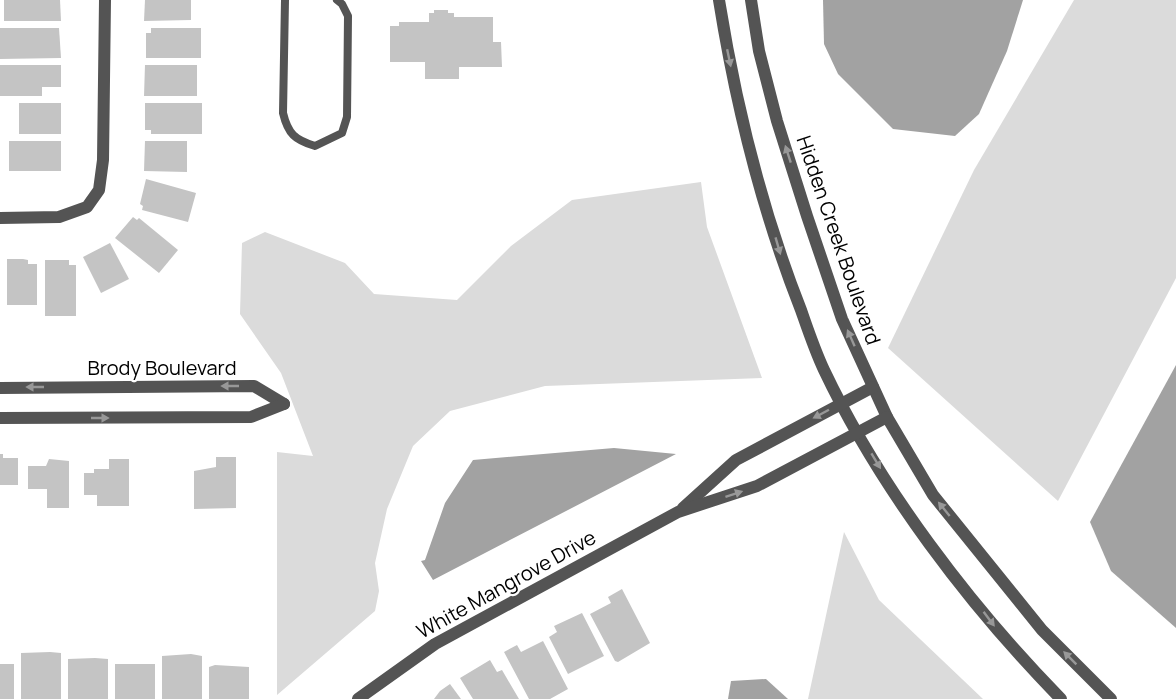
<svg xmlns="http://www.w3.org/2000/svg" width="1176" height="699" font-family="Manrope,sans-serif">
<rect width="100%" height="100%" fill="#fff"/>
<g fill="#dbdbdb">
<path d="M1074,0h102v278l-118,223 -170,-153 86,-178z"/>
<path d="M701,182l6,45 55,151 -217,8 -95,25 -37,35 -26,63 -12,54 4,28 -4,20 -98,84v-243l36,4 -32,-83 -41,-59 2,-71 23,-11 80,31 29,31 83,6 54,-54 61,-46z"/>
<path d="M844,532l35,68 104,99h-175z"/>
</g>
<g fill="#a2a2a2">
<path d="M823,0h200l-16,51 -28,63 -24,22 -62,-7 -55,-55 -14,-30z"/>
<path d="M1176,365v263l-65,-57 -21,-49z"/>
<path d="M614,448l62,6 -243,126 -12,-19 4,-1 20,-57 28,-43z"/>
<path d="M766,679l22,20h-60l3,-18z"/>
</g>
<g fill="#c4c4c4">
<path d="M4,0h56l1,21h-57z"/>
<path d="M145,0h46v20l-47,1z"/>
<path d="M434,10h14v3h6v4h39v25h8l1,25h-43v12h-34v-17h-35v-36h9v-4h30v-9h5z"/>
<path d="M0,28h59l2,30 -61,1z"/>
<path d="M151,28h50v30h-55v-25h5z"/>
<path d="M0,65h61v22h-19v9h-42z"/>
<path d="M145,65h52v31h-53z"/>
<rect x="19" y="103" width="42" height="31"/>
<path d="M145,103h57v31h-51v-4h-6z"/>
<rect x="9" y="141" width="52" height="30"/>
<path d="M145,141h42v31l-43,-1z"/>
<path d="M146,179l50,14 -8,29 -46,-12 1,-4 -3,-2z"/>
<path d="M133,217l4,3 2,-2 39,32 -19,23 -44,-35z"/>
<path d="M110,243l19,36 -28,14 -18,-36z"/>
<path d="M7,259h16l5,1v4h9v41h-30z"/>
<path d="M45,260h24v5h7v51h-31z"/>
<path d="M0,454h3v4h15v27h-18z"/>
<path d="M216,457h20v51l-42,1v-38l22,-4z"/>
<path d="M49,459l20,2v47h-22v-19h-19v-23h18z"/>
<path d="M109,459h20v47h-32v-11h-13v-22h10v-4h15z"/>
<path d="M622,589l28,54 -32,19 -3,-1 -25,-47 21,-11 -3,-6z"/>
<path d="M582,613l22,43 -36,18 -19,-37 8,-5 -3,-6z"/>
<path d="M543,641l25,48 -18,10h-21l-25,-47 13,-7 4,7z"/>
<path d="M50,652l11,1v46h-40v-46z"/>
<path d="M191,654l11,2v43h-40v-43z"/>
<path d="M95,658l13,1v40h-40v-40z"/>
<path d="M490,660l7,12 5,-2 17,29h-46l-13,-21z"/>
<rect x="0" y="664" width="14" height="35"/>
<rect x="115" y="664" width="40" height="35"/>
<path d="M215,665l34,2v32h-40v-32z"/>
<path d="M450,684l11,15h-27l6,-8z"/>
</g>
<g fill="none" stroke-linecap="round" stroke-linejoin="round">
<path stroke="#545454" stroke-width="8" d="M285,0l-2,113c5,21 12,27 32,33l27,-13 5,-16 1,-101 -6,-12 -5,-4"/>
<g stroke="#545454" stroke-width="12">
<path d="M719,0c17,106 43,211 82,310 7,20 14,41 23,60 56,118 146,236 237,329"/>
<path d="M751,0l8,51 18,70 30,95 35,103 45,98 46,78 109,135 69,69"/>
<path d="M0,218l59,-1 28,-10 12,-17 4,-30 2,-160"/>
<path d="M0,388l254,-2 30,18"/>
<path d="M0,418l251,-1 33,-13"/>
<path d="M683,508l53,-48 137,-73"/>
<path d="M358,699l77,-55 243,-132 79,-26 130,-69"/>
</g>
</g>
<defs><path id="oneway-solid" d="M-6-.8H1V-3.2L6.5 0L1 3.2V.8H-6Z" transform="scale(1.5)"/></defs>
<g fill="#989898">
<use href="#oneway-solid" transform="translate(729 58) rotate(78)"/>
<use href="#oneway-solid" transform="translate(788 154) rotate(-108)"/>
<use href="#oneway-solid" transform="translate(778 246) rotate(74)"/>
<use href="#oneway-solid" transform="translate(851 338) rotate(-114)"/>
<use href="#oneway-solid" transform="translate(230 386) rotate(180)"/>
<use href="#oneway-solid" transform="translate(35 387) rotate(180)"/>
<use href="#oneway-solid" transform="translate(821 414) rotate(152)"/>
<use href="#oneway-solid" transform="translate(100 418)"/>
<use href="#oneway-solid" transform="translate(876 461) rotate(59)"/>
<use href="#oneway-solid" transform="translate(734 494) rotate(-18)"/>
<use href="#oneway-solid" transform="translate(944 509) rotate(-129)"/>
<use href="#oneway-solid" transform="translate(989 619) rotate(53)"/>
<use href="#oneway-solid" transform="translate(1070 658) rotate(-135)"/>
</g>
<g text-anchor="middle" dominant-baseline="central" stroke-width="4.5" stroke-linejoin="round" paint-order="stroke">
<g font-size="20" fill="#000" stroke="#fff">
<text transform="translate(839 240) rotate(71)">Hidden Creek Boulevard</text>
<text x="162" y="367">Brody Boulevard</text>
<text transform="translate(506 584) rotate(-29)">White Mangrove Drive</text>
</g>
</g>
</svg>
